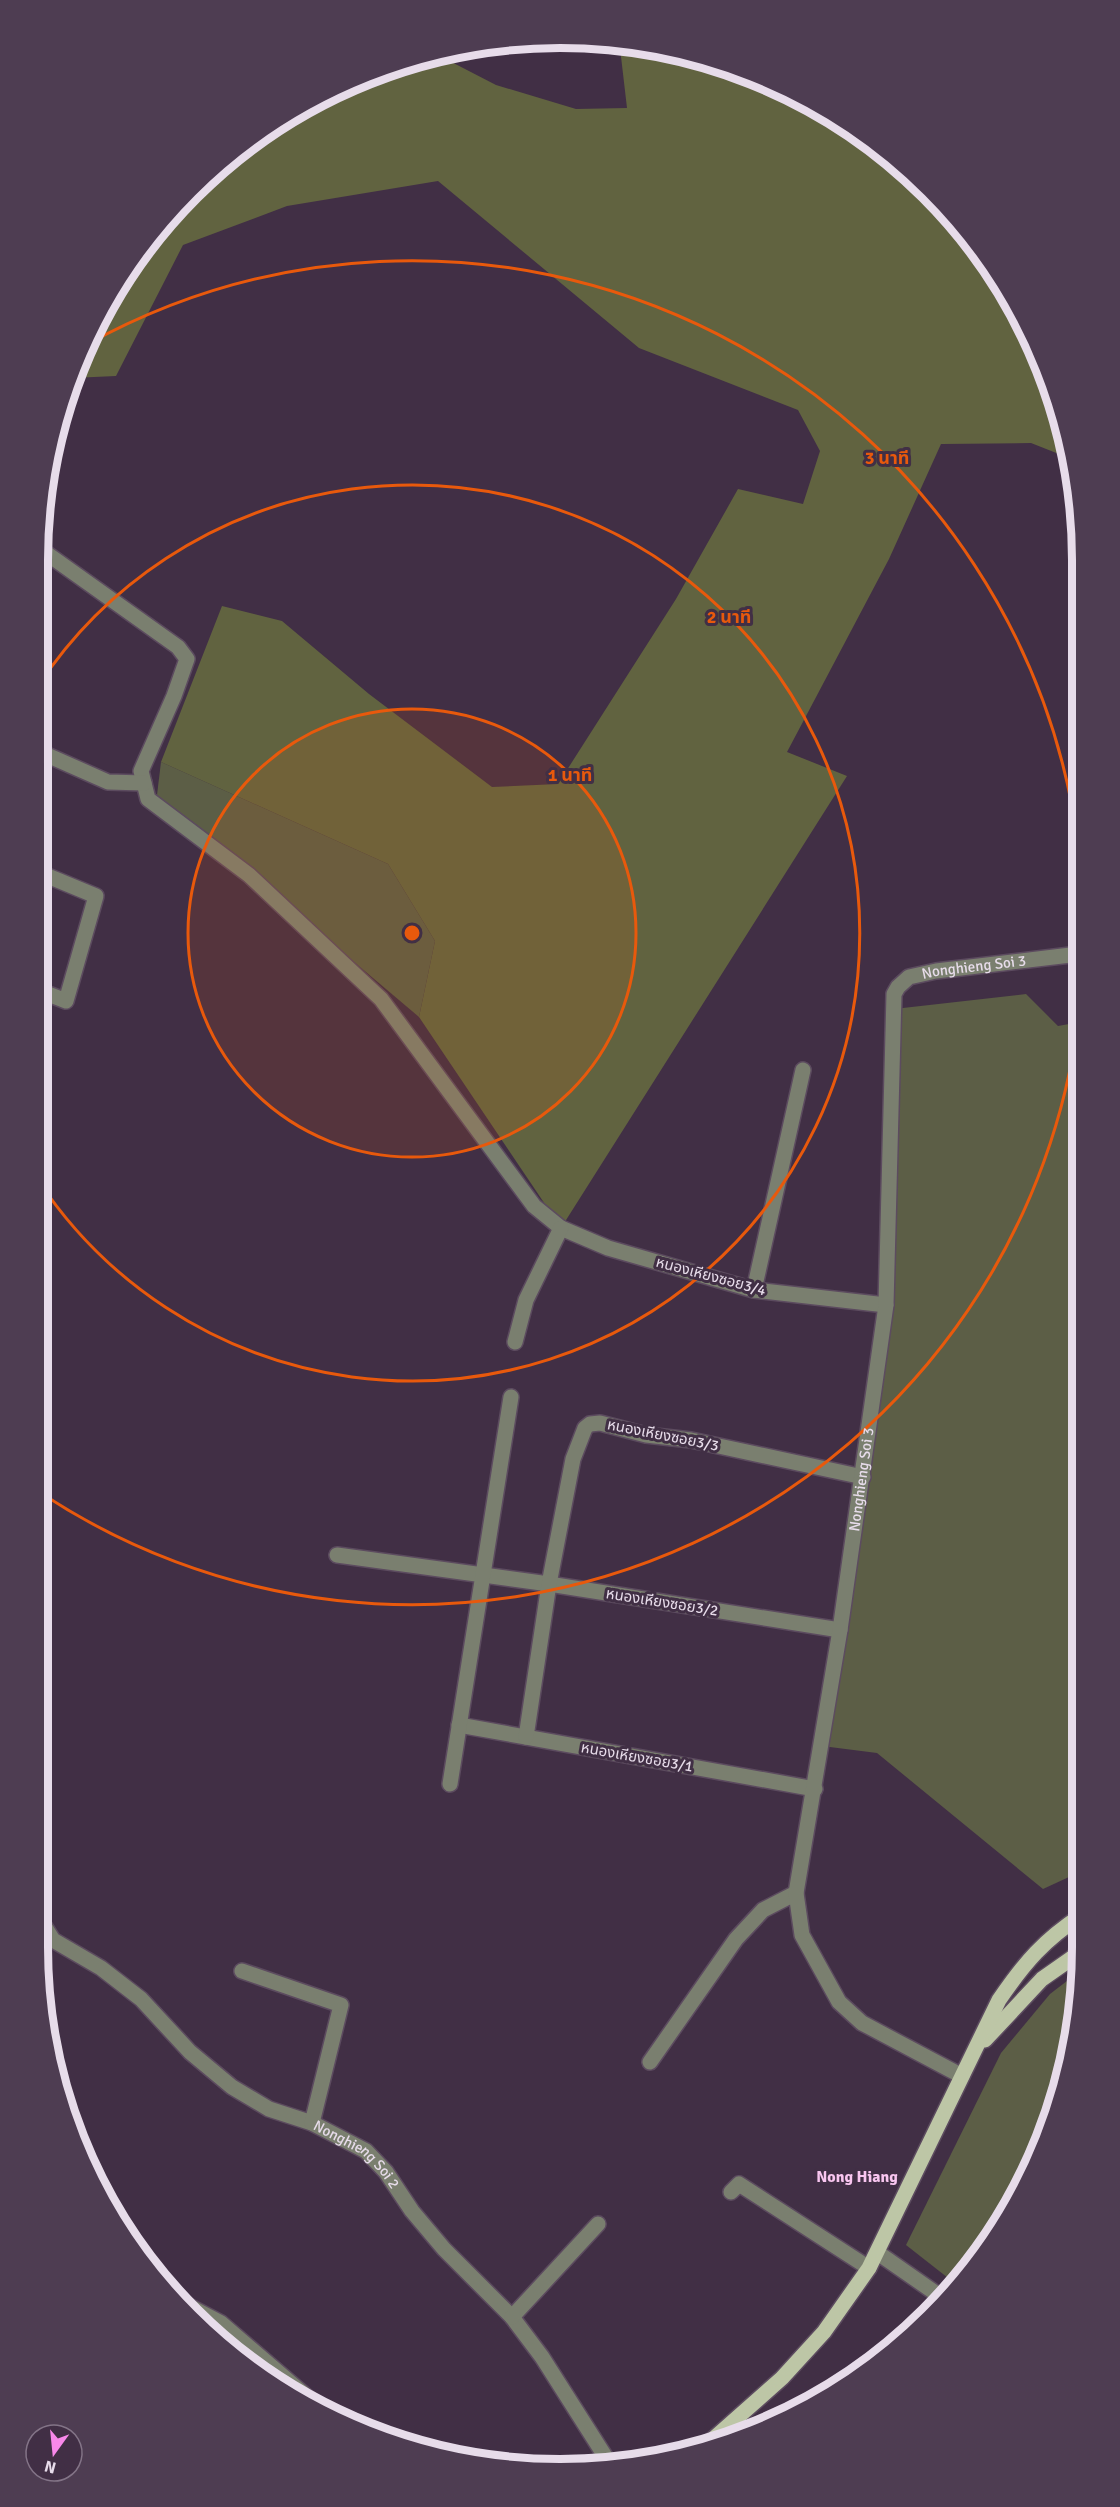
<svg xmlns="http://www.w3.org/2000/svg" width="1120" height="2507" font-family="Signika,'Noto Sans Thai',sans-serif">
<rect width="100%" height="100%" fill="#412f45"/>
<g fill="#5c5e46">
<path d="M848,128l30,17 27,28 -37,-17z"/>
<path d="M161,762l227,102 47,77 -16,76 -262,-222z"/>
<path d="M1026,994l32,32 22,-4 2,849 -39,18 -166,-136 -55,-7 64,-458 8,-279z"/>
<path d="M1080,1971l-8,78 -29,98 -86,138 -51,-40 95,-192 49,-59z"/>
</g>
<path fill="#616340" d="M615,43l47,4 98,30 88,51 20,28 37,17 69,69 69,118 26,98 -38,-15 -90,1 -52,115 -102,193 60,24 -286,452 -142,-211 16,-76 -47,-77 -227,-102 61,-156 60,15 87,73 123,93 66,-3 118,-185 62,-110 65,15 17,-53 -22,-41 -159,-62 -201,-167 -151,25 -104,39 -67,131 -44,2 5,-18 48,-90 65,-79 79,-65 91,-49 76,-23 60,31 80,24 51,-1 -7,-60z"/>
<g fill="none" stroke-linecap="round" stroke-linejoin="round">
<g stroke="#5c4b5f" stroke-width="18">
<g id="minor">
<path d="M39,548l139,99 9,12 -13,37 -33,75 7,28 101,76 132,124 153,207 27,22 47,20 146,42 132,15"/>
<path d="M38,751l70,31 36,1"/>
<path d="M38,990l28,11 30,-105 -58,-24"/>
<path d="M38,1118l3,-13 -3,-2"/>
<path d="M754,1290l49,-220"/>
<path d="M515,1342l11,-42 35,-72"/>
<path d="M337,1555l212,29 291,46"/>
<path d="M459,1725l356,64"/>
<path d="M526,1737l23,-153 24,-125 12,-31 5,-4 10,-1 46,12 45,5 172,37"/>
<path d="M450,1784l61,-387"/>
<path id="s1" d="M38,1916l15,24 48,28 40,31 49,53 42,35 37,22 43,14 54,28 20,21 26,39 32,38 68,68 30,40 68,107"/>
<path d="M242,1971l99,34 -29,118"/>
<path d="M650,2062l86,-123 27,-29 33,-17"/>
<path id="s2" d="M962,2076l-100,-53 -23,-21 -37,-67 -6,-42 44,-263 46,-325 8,-311 4,-7 11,-10 27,-6 143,-17"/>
<path d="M731,2192l8,-8 130,84"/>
<path d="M878,2253l66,46"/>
<path d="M177,2300l44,23 99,85"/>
<path d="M512,2317l86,-93"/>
</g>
</g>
<g stroke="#5c4b5f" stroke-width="18">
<g id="major">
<path d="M985,2040l57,-61 40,-28"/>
<path d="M704,2447l78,-69 42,-46 45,-64 130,-268c26,-38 45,-60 83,-85"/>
</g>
</g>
<use href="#minor" stroke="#7a7f6f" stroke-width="15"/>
<use href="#major" stroke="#bdc6a6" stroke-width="15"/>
</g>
<circle cx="412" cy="933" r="224" fill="#e8590c" fill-opacity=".12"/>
<g fill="none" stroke="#e8590c" stroke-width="3">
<circle cx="412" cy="933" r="224"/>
<path d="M38 686A448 448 0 1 1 38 1180"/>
<path d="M1079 1015A672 672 0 0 1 41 1493M86 345A672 672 0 0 1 1079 851"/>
</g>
<g text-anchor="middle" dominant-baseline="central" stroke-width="6" stroke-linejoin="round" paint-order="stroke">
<g font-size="15" fill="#e7dcea" stroke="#412f45">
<text stroke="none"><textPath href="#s2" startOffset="1258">Nonghieng Soi 3</textPath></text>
<text transform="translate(711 1276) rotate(15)">หนองเหียงซอย3/4</text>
<text transform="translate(663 1435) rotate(11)">หนองเหียงซอย3/3</text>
<text stroke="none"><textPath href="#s2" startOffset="682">Nonghieng Soi 3</textPath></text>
<text transform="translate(662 1602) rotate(9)">หนองเหียงซอย3/2</text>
<text transform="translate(637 1757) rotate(10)">หนองเหียงซอย3/1</text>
<text stroke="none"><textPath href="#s1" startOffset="405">Nonghieng Soi 2</textPath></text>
</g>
<g font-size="16" font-weight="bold" fill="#f9c6f0" stroke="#412f45">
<text x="857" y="2177">Nong Hiang</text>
</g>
</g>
<path d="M0 0H1120V2507H0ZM560 48H560A512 512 0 0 1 1072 560V1947A512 512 0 0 1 560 2459H560A512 512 0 0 1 48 1947V560A512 512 0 0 1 560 48Z" fill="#4e3d52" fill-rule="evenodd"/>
<path fill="none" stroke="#e7dcea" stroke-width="8" d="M560 48H560A512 512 0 0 1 1072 560V1947A512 512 0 0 1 560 2459H560A512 512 0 0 1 48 1947V560A512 512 0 0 1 560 48Z"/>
<circle cx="412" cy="933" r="9" fill="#e8590c" stroke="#412f45" stroke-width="3"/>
<g font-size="18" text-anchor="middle" font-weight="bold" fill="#e8590c" stroke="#412f45" stroke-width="6" stroke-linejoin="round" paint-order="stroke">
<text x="887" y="464">3 นาที</text>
<text x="729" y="623">2 นาที</text>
<text x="570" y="781">1 นาที</text>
</g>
<g transform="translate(54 2453) rotate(195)"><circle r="28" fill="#412f45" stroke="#837487" stroke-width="1.5"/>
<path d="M0-4.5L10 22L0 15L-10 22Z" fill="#f888ea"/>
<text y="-9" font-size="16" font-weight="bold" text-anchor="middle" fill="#e7dcea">N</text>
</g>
</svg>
